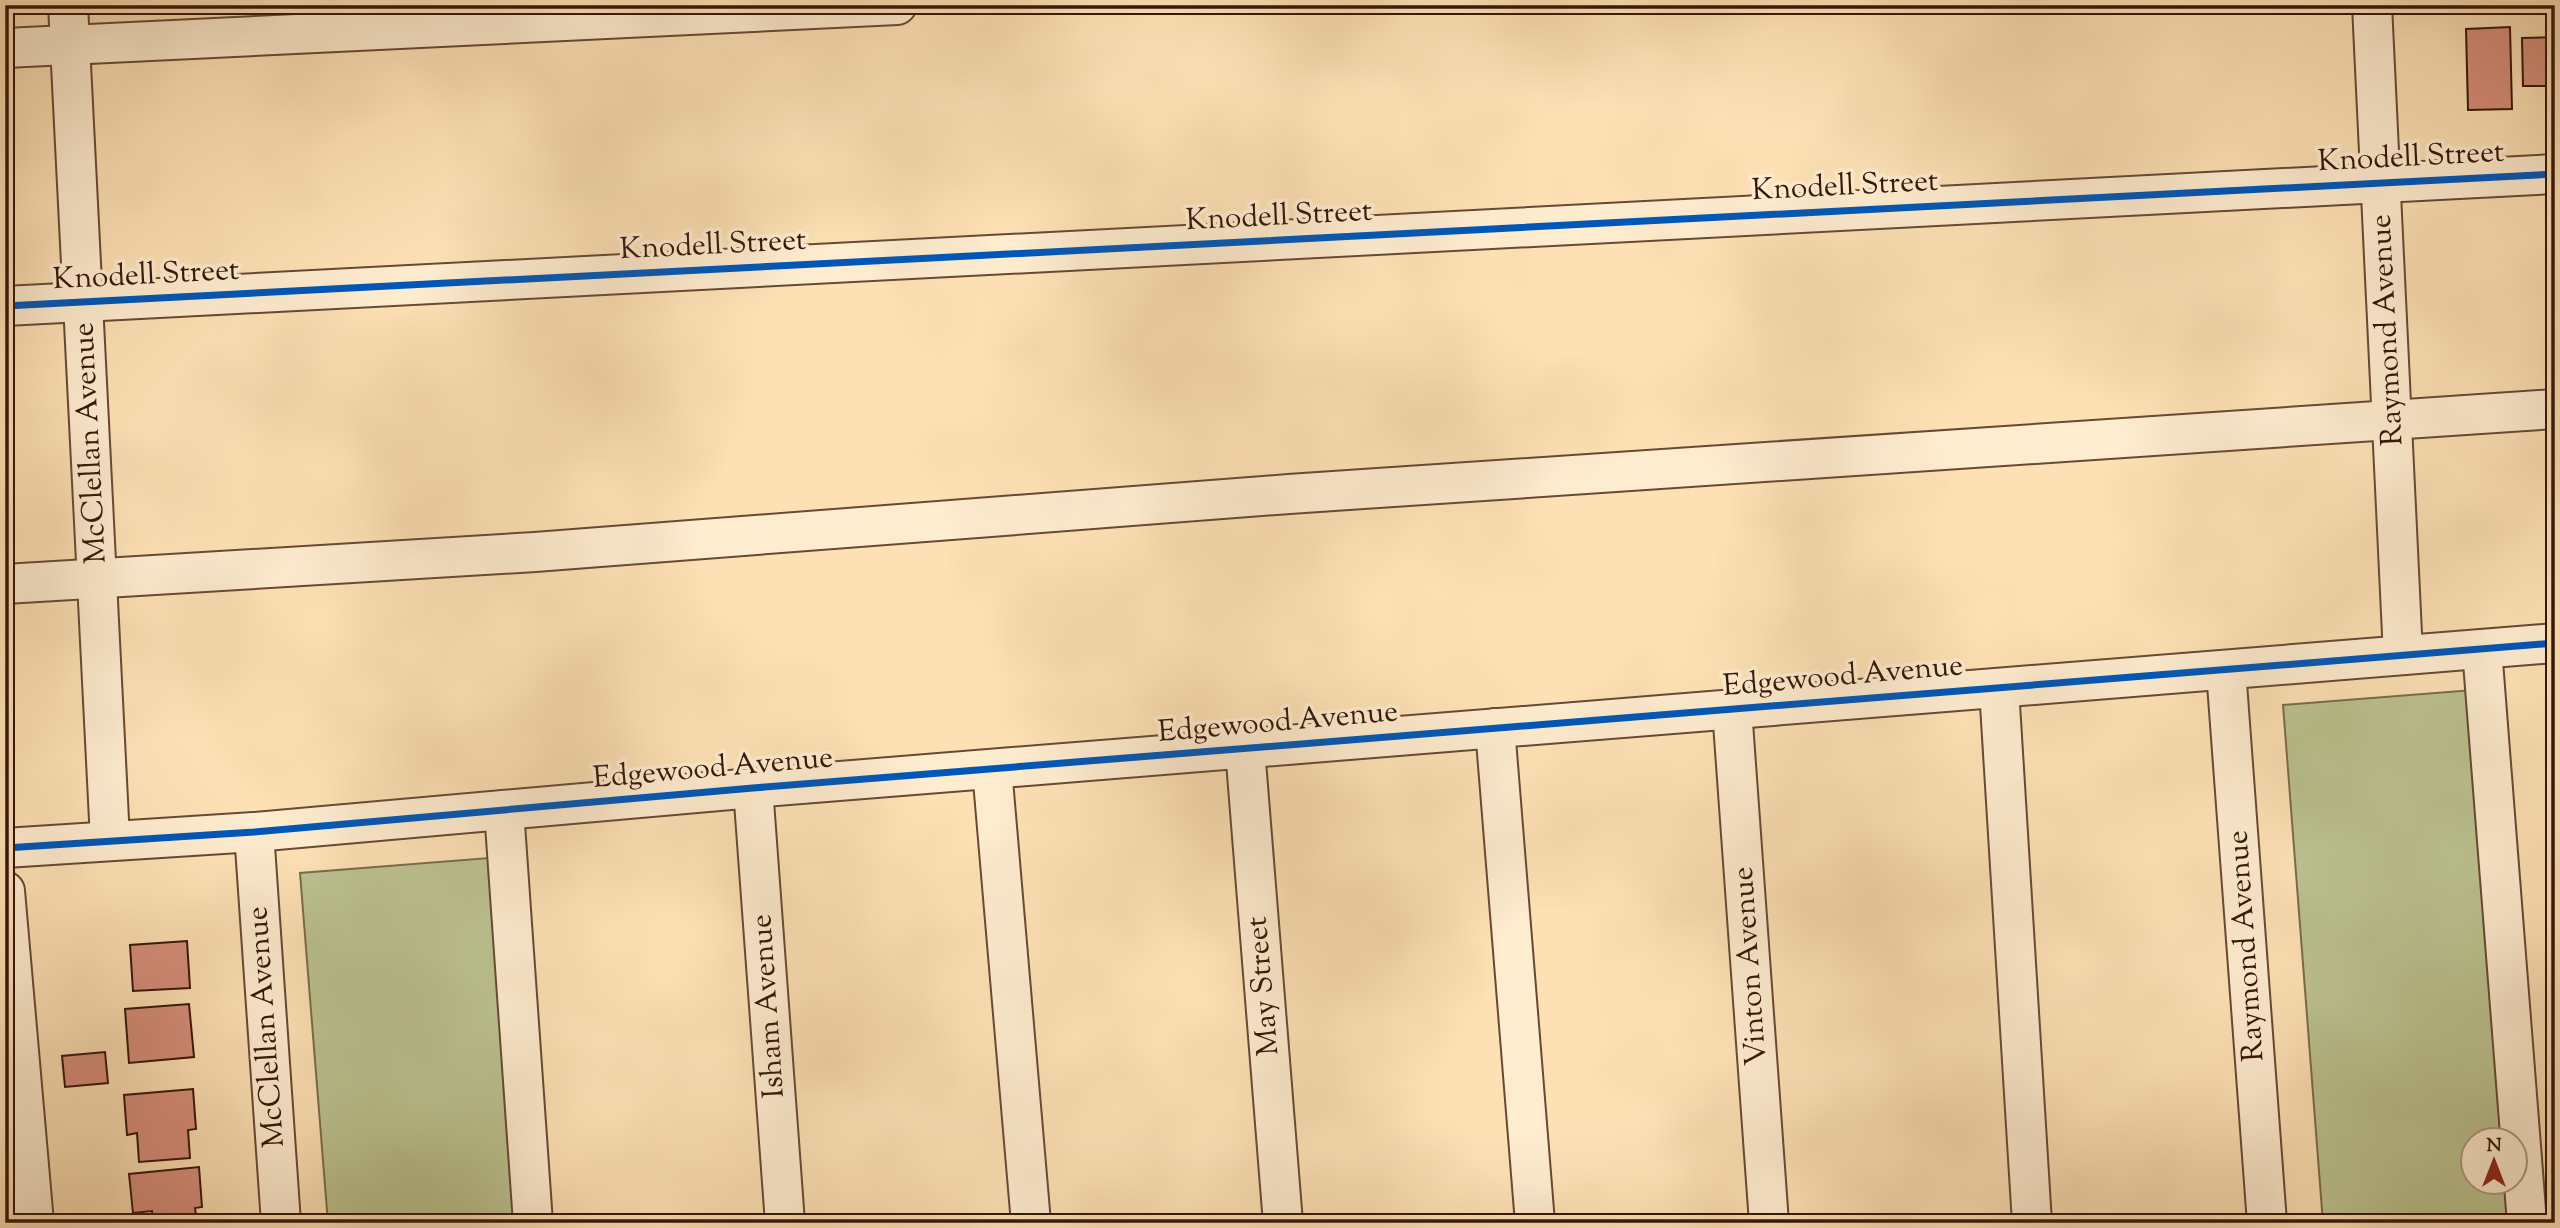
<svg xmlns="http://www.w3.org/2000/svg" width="2560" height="1228" font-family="'Sorts Mill Goudy',serif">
<rect width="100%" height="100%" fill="#fde1b5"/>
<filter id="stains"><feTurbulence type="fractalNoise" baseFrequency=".00286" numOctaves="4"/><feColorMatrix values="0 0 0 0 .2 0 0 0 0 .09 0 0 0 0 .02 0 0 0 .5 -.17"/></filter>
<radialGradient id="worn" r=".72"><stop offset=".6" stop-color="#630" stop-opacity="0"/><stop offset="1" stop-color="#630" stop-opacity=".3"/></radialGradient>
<g fill="#bcc391" stroke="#7a6c4d" stroke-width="2">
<path d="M2473,690l35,450h-36v42l40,1 3,40h-192l-40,-518z"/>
<path d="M489,858l28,365h-189l-28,-350z"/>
</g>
<g fill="#d68e7b" stroke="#371609" stroke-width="2">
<path d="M2510,27l2,82 -44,1 -2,-81z"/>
<path d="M2555,37v70l-7,1v-22h-25l-1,-48z"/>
<path d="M187,941l3,47 -57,3 -3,-46z"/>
<path d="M189,1004l5,53 -65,6 -4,-54z"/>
<path d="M105,1052l3,31 -43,4 -3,-31z"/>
<path d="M193,1089l3,40 -8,1 2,28 -51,4 -2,-29 -10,2 -3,-40z"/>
<path d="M199,1167l3,40 -7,1 2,15h-44l-1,-12 -19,2 -4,-39z"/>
</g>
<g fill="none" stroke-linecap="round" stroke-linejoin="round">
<g stroke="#684934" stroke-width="42">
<g id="minor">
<path d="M68,5l42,835"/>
<path d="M2372,5l31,650"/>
<path d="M5,48l892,-43"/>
<path d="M5,306l2550,-132"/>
<path d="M5,584l530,-32 754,-58 1266,-85"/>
<path d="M2482,649l45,574"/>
<path d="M2226,670l41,553"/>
<path d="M1999,688l33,535"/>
<path d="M1732,709l37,514"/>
<path d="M1495,728l40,495"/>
<path d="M1245,749l38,474"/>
<path d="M992,769l39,454"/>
<path d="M753,788l32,435"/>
<path d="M504,810l29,413"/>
<path d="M254,832l27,391"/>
<path d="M5,848l249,-16 499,-44 1802,-145"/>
<path d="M5,891l29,332"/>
</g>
</g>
<use href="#minor" stroke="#feeccf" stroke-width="38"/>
<g stroke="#feeccf" stroke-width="11">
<g id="cycleway">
<path d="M5,306l2550,-132"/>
<path d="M5,848l249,-16 499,-44 1802,-145"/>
</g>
</g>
<use href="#cycleway" stroke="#0057b8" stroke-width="7"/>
</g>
<g text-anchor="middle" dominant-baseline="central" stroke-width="7" stroke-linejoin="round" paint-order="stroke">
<g font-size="30" fill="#371609" stroke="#feeccf">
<text transform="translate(2411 158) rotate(-3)">Knodell Street</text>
<text transform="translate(1845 187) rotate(-3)">Knodell Street</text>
<text transform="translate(1279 217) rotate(-3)">Knodell Street</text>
<text transform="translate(713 246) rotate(-3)">Knodell Street</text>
<text transform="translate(146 276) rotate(-3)">Knodell Street</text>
<text transform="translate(2388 330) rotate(-93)">Raymond Avenue</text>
<text transform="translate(91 443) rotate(-93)">McClellan Avenue</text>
<text transform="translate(1843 677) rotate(-5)">Edgewood Avenue</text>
<text transform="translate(1278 723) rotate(-5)">Edgewood Avenue</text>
<text transform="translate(713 769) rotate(-5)">Edgewood Avenue</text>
<text transform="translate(2247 946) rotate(-94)">Raymond Avenue</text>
<text transform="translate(1751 966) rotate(-94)">Vinton Avenue</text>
<text transform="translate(1264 986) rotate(-95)">May Street</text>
<text transform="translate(769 1006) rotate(-94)">Isham Avenue</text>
<text transform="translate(267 1027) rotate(-94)">McClellan Avenue</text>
</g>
</g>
<rect width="2560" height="1228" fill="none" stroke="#fde1b5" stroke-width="28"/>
<rect x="7" y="7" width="2546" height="1214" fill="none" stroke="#371609" stroke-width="3.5"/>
<rect x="14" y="14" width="2532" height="1200" fill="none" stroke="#371609" stroke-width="2"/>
<g transform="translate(2494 1161)"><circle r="33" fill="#feeccf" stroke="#ae9680" stroke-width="2"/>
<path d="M0-5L12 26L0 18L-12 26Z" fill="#8f2418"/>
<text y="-10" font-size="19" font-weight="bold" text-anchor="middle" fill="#371609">N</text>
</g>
<rect width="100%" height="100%" filter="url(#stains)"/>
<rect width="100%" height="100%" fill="url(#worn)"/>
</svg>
